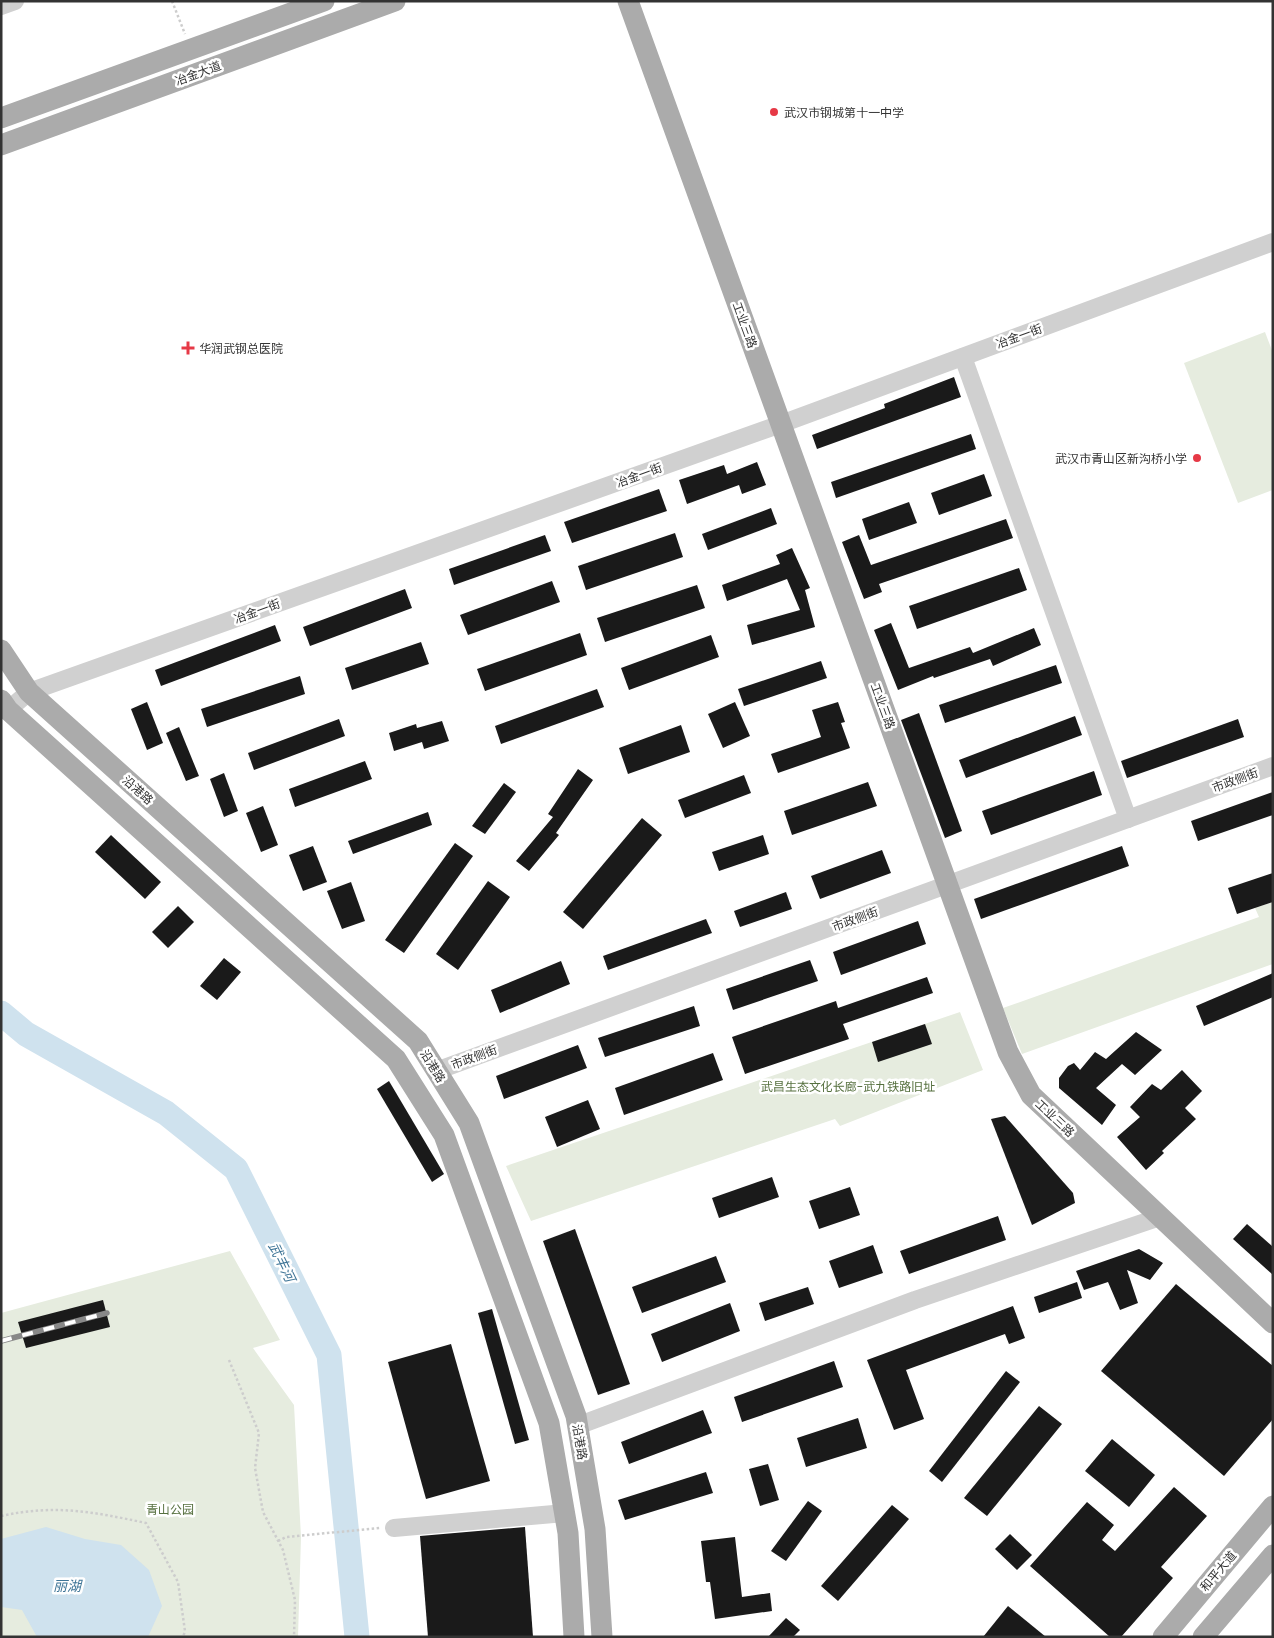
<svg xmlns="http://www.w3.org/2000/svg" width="1274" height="1638" font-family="Poppins,'Noto Sans SC',sans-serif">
<rect width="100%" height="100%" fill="#fff"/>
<g fill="#e6ecdf">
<path d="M1265,332l8,21v137l-35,13 -54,-140z"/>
<path d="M1273,902v62l-251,90 -19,-46 256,-91 -4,-9z"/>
<path d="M960,1012l23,58 -143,56 -5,-7 -304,102 -25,-55z"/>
<path d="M230,1251l50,89 -27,8 41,57 7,132 -3,100h-297v-324z"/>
</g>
<path fill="#cfe2ee" d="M46,1527l39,12 36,6 28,25 13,36 -14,31h-111l-15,-27 -21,-3v-68z"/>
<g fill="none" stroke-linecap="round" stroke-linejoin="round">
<path stroke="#cfe2ee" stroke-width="25" d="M1,1013l25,21 140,79 70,56 93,186 28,282"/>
</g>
<g fill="#1a1a1a">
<path d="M954,377l7,20 -144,52 -5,-14 73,-27 -1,-4z"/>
<path d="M971,434l5,15 -140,49 -5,-16z"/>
<path d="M757,462l9,23 -24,9 -3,-9 -52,19 -8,-24 45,-15 3,9z"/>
<path d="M984,474l8,22 -53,19 -8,-22z"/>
<path d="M659,489l8,22 -95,32 -8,-21z"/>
<path d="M909,502l8,21 -48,17 -7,-21z"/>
<path d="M771,508l6,16 -69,26 -6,-16z"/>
<path d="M1006,519l7,19 -134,46 3,8 -18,7 -22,-57 17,-7 12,30z"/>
<path d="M675,533l8,24 -97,33 -8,-24z"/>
<path d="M545,535l6,16 -97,34 -5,-16z"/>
<path d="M792,548l18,40 -5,2 10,37 -63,18 -5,-20 53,-15 -13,-31 -60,22 -5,-16 58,-21 -4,-9z"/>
<path d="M1019,568l8,22 -110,39 -8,-23z"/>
<path d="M552,581l8,21 -92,33 -8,-20z"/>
<path d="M697,585l8,23 -100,34 -8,-24z"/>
<path d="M405,589l7,19 -102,38 -7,-19z"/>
<path d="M891,623l18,45 61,-21 3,6 61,-25 7,17 -48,21 -3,-7 -56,19 -1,-2 -35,14 -24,-60z"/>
<path d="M275,625l6,16 -120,45 -6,-16z"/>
<path d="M580,633l7,22 -102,36 -8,-22z"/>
<path d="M711,635l8,22 -90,33 -8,-22z"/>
<path d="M421,642l8,22 -77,26 -7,-22z"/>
<path d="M821,661l6,17 -83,28 -6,-17z"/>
<path d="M1056,665l6,18 -117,40 -6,-18z"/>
<path d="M300,676l5,18 -98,33 -6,-18z"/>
<path d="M597,689l7,18 -103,37 -6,-18z"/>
<path d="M147,702l16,41 -16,7 -16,-41z"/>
<path d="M735,702l15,34 -27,12 -15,-34z"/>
<path d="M838,702l7,20 -4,1 9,25 -72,25 -7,-19 50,-17 -9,-27z"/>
<path d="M919,713l43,118 -17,7 -44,-118z"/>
<path d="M1075,716l7,19 -116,43 -7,-18z"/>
<path d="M339,719l6,17 -91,34 -6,-17z"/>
<path d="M1238,719l6,18 -117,41 -6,-17z"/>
<path d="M442,721l7,20 -25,8 -2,-7 -28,9 -5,-18 27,-9 1,4z"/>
<path d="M681,725l9,27 -62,22 -9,-26z"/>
<path d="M179,727l20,49 -13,5 -20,-48z"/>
<path d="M365,761l7,18 -77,28 -6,-18z"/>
<path d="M578,769l15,11 -37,53 3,2 -30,36 -13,-10 37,-44 -5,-3z"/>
<path d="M1094,771l8,24 -111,40 -9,-24z"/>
<path d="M224,773l14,38 -14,6 -14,-38z"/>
<path d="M744,775l7,18 -66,25 -7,-18z"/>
<path d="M868,782l9,24 -85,29 -8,-24z"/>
<path d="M504,783l12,9 -31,42 -13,-8z"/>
<path d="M1273,792v23l-75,26 -7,-20z"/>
<path d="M263,806l15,39 -17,7 -15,-39z"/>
<path d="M428,812l4,13 -79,29 -5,-13z"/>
<path d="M642,818l20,17 -79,94 -20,-17z"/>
<path d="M111,835l50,47 -16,17 -50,-47z"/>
<path d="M763,835l6,19 -50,17 -7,-19z"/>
<path d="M455,843l18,13 -69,97 -19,-13z"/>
<path d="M313,846l14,36 -24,9 -14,-36z"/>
<path d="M1122,846l7,20 -148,53 -7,-20z"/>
<path d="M882,850l9,23 -71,26 -9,-23z"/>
<path d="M1273,873v29l-36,12 -9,-26z"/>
<path d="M488,881l22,16 -52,73 -22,-16z"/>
<path d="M351,882l14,39 -23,8 -15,-38z"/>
<path d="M786,892l6,17 -52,18 -6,-16z"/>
<path d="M178,906l16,16 -26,26 -16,-16z"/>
<path d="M706,919l6,14 -104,37 -5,-14z"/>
<path d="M918,921l8,23 -85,31 -8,-23z"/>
<path d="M224,958l17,14 -24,28 -17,-14z"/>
<path d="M810,960l8,21 -85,29 -7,-21z"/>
<path d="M561,961l9,23 -70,29 -9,-23z"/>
<path d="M1273,973v24l-69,29 -8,-20z"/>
<path d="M927,977l6,16 -90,31 6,15 -104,35 -13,-37 104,-36 2,7z"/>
<path d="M694,1006l6,20 -95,31 -7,-19z"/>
<path d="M925,1024l7,20 -54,18 -6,-20z"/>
<path d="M1136,1032l26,18 -27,25 -13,-11 -26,24 20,17 -14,20 -43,-37v-10l9,-12 6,-3 6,7 15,-18 11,7z"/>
<path d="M578,1045l9,23 -83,31 -8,-23z"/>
<path d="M713,1053l10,27 -99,35 -9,-27z"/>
<path d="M1182,1070l20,21 -17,17 11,11 -34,32 2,2 -18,17 -29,-33 23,-20 -10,-10 22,-23 9,6z"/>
<path d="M389,1081l55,93 -12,8 -55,-93z"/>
<path d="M588,1100l12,29 -43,18 -12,-30z"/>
<path d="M1005,1116l68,77 2,10 -43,22 -41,-106z"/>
<path d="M772,1177l7,20 -60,21 -7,-20z"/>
<path d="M850,1187l10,28 -41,14 -10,-28z"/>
<path d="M998,1216l8,24 -97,34 -9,-23z"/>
<path d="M1247,1224l26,23v28l-40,-36z"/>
<path d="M575,1229l55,155 -32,11 -55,-154z"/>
<path d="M873,1245l10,28 -44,15 -10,-27z"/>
<path d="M1139,1249l24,14 -13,17 -23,-10 11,33 -18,7 -12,-28 -24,8 -8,-19z"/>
<path d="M716,1256l10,26 -84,31 -10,-26z"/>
<path d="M1077,1282l5,16 -43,15 -5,-16z"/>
<path d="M1176,1284l97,82v53l-49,57 -123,-105z"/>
<path d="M808,1287l6,17 -49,17 -6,-18z"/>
<path d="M103,1300l7,27 -84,21 -8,-26z"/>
<path d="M730,1303l10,28 -78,31 -11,-28z"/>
<path d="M1013,1306l12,32 -16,6 -4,-10 -99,36 18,49 -30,11 -27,-70z"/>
<path d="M492,1309l37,131 -14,4 -37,-131z"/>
<path d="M451,1344l39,137 -64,18 -38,-137z"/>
<path d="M834,1361l9,26 -101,35 -8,-25z"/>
<path d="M1006,1371l14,11 -78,100 -13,-11z"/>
<path d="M1039,1406l23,18 -75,92 -23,-18z"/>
<path d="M703,1410l9,23 -83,31 -8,-22z"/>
<path d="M858,1418l9,30 -61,19 -9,-29z"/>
<path d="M1112,1439l43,36 -26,32 -44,-36z"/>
<path d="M768,1464l11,36 -19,6 -11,-37z"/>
<path d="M706,1472l7,21 -88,27 -7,-20z"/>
<path d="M1174,1487l33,29 -46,51 12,11 -52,59h-11l-80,-71 57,-64 27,23 -12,15 13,11z"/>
<path d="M808,1501l14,10 -36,50 -15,-10z"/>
<path d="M892,1505l17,14 -71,82 -17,-15z"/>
<path d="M525,1527l8,110h-105l-8,-101z"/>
<path d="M1010,1534l22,21 -15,15 -22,-21z"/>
<path d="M735,1537l7,60 28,-4 2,18 -57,8 -5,-37h-4l-5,-41z"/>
<path d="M1008,1606l38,31h-63z"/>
<path d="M786,1618l14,12 -7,7h-25z"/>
</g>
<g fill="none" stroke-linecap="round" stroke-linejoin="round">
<g stroke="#cdcdcd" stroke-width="2.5" stroke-dasharray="2.5 2.5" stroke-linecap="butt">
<path d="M172,1l13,33"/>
<path d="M229,1360l30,73 -4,35 8,44 20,38 12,50 -1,37"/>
<path d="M1,1516c54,-12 93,-4 145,7l32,59 7,49 -2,6"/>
<path d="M278,1541l8,-4 94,-9"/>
</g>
<g stroke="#d0d0d0" stroke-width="18">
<path d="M1,6l14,-5"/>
<path d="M963,357l165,462"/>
<path d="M8,710l21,-18 752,-268 492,-182"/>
<path d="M436,1071l837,-305"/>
<path d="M577,1426l338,-126 245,-83"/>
<path d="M394,1528l171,-15"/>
</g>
<g stroke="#ababab" stroke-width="21">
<path d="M628,1l380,1051 23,43 242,228"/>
<path d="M1,118l323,-117"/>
<path d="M1,145l394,-144"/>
<path d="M1,650l28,42 389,349 51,82 107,293 19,113 7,108"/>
<path d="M1,700l7,10 388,349 48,76 105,288 19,110 6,104"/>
<path d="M1163,1637l110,-131"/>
<path d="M1203,1637l70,-82"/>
</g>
<g stroke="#888" stroke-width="5.5">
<path id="rail" d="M1,1341l106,-28"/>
</g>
<use href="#rail" stroke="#fff" stroke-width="4" stroke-dasharray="11" stroke-linecap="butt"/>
</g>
<g fill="#e63946" stroke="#fff" stroke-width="2">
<circle cx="774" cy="112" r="5"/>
<path d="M185.5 340.5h5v5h5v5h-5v5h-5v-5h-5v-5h5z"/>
<circle cx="1197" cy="458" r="5"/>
</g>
<g text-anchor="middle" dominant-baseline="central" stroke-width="5" stroke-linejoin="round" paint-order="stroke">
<g font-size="12" fill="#333" stroke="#fff">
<text transform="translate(198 73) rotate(-20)">冶金大道</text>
<text transform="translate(745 325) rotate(70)">工业三路</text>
<text transform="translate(1019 336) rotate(-20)">冶金一街</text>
<text transform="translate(639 475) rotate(-20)">冶金一街</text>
<text transform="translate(257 611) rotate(-20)">冶金一街</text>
<text transform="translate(883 706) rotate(70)">工业三路</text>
<text transform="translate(1235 780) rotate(-20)">市政侧街</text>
<text transform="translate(138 790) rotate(42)">沿港路</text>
<text transform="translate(855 919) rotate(-20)">市政侧街</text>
<text transform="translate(474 1057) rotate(-20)">市政侧街</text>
<text transform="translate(433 1066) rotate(58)">沿港路</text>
<text transform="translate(1055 1118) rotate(43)">工业三路</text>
<text transform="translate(580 1442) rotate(80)">沿港路</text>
<text transform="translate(1218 1571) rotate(-50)">和平大道</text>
</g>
<g font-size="12" fill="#333" stroke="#fff" text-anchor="start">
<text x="784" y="112">武汉市钢城第十一中学</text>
<text x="199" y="348">华润武钢总医院</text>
<text x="1187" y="458" text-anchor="end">武汉市青山区新沟桥小学</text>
</g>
<g font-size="12" fill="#56703f" stroke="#fff">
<text x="848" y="1086">武昌生态文化长廊-武九铁路旧址</text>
<text x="170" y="1509">青山公园</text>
</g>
<g font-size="14" font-style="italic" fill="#3f7597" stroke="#fff">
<text transform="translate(282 1262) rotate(64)">武丰河</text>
<text x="67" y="1586">丽湖</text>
</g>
</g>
<rect width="1274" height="1638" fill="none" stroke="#333333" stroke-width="5"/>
</svg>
